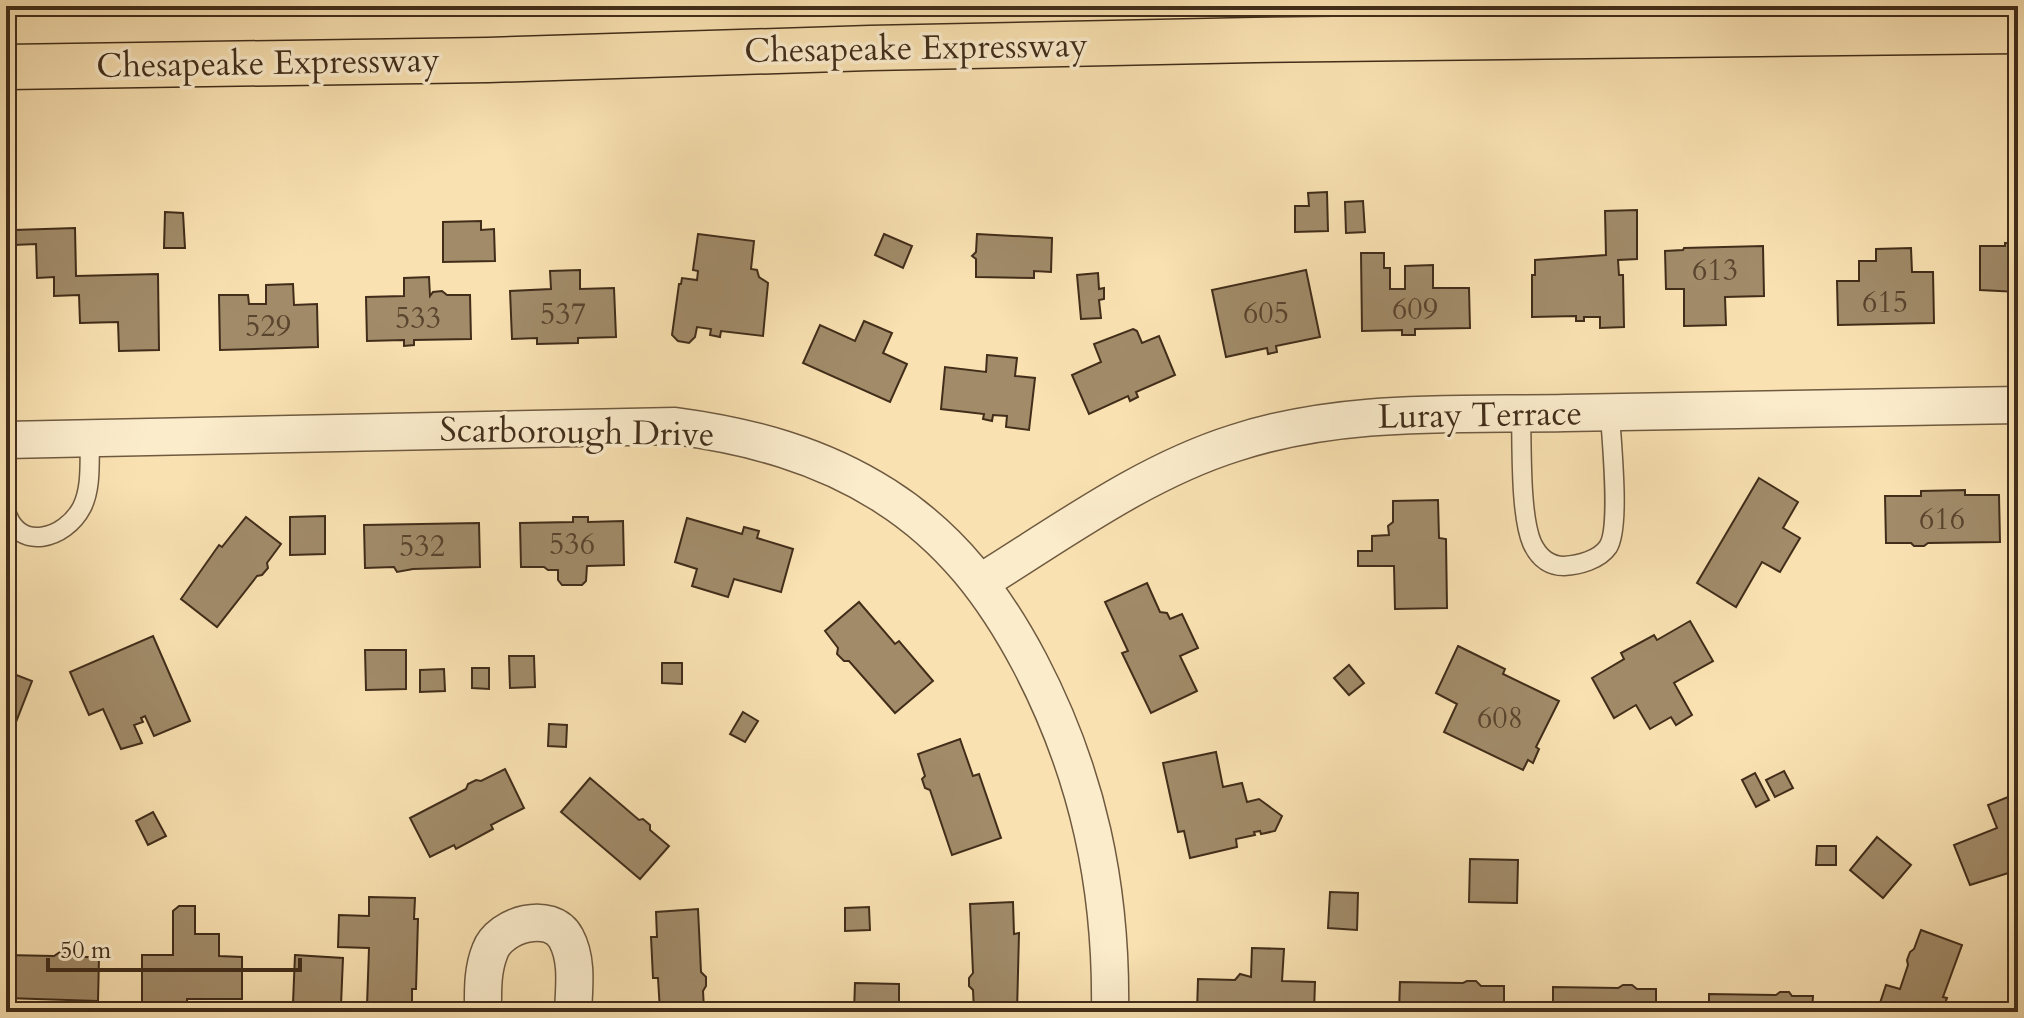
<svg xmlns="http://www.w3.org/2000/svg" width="2024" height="1018" font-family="Cardo,serif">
<rect width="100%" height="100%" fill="#f9e1b1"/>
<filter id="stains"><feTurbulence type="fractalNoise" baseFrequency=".0025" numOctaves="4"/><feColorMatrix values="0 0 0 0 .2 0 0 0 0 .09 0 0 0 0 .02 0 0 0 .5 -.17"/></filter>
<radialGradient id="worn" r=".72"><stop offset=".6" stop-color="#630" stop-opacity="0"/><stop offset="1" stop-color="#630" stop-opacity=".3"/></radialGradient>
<g fill="#a18b69" stroke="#412d1a" stroke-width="2">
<path d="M1327,192l1,39 -33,1v-26h14l-1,-13z"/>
<path d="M1363,201l2,31 -19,1 -1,-31z"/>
<path d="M1637,210v49l-19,1 1,15h4l1,52 -24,1v-11h-16v4h-8v-5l-44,1v-42h3v-15l71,-5 -1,-44z"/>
<path d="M165,212l18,1 2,35h-21z"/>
<path d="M481,221v9l13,-1 1,32 -52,1v-40z"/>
<path d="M75,228l1,48 82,-2 1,76 -40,1 -1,-29 -38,1 -1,-28 -25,1v-19l-17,1 -1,-34 -22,1v-15z"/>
<path d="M698,234l56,7 -3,28 6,1 2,7 9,6 -5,53 -42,-5 -1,6 -10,-2 1,-6 -14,-2 -2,10 -6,6 -11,-2 -6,-6 7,-51h2l1,-6 15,2 1,-9 -5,-1z"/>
<path d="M884,234l28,12 -9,22 -28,-13z"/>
<path d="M977,234l75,4 -1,34 -17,-1v7l-58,-1v-18l-4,-3 4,-4z"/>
<path d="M2005,243h13v49l-38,-2v-44h25z"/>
<path d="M1763,246l1,50 -39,1 1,28 -42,1v-37h-18l-1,-38 18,-1 1,-2z"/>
<path d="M1911,248l1,24h21l1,51 -96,2 -1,-44h22v-20h17v-12z"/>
<path d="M1361,253h23v15h6v21h15v-23l28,-1v23h36l1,40 -55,1v6h-13v-5l-40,1z"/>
<path d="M580,270v19l34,-1 2,49 -38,1v5l-41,1v-6l-25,1 -2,-48 41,-2 -1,-18z"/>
<path d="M1306,270l14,67 -44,9 1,6 -9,2 -1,-6 -41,9 -14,-67z"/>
<path d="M1098,273l1,16 5,-1v11l-5,1 2,18 -20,1 -4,-44z"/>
<path d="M429,277l1,19 3,-4 9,-1 5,4h23l1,44 -57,1v5l-10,1v-6l-37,1 -1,-44 38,-1v-18z"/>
<path d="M293,284l1,21 23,-1 1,43 -98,3 -1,-55h29l1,9h17v-19z"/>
<path d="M864,321l28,12 -9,20 24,11 -17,38 -87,-39 17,-38 35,16z"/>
<path d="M1133,329l4,2 5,12 17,-7 16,39 -39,17 2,5 -8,4 -2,-5 -39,18 -17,-39 29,-13 -7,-18z"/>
<path d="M987,355l30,3 -2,18 20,2 -6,52 -23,-3 1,-11 -14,-1 -1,6 -9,-2 1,-5 -43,-5 4,-42 41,5z"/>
<path d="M1759,478l39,24 -15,26 17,10 -20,34 -18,-10 -26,45 -39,-24z"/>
<path d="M1965,490v5h34l1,47 -72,1 -4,3h-10l-3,-3h-25l-1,-47h36v-5z"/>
<path d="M1438,500l1,38 7,1 1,69 -52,1 -1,-43h-36v-15h14v-15l17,-1 -1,-9 5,-4v-21z"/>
<path d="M325,516v38l-35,1v-38z"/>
<path d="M246,517l35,27 -14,19 1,5 -6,7 -5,1 -40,51 -36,-28 38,-54 3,2z"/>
<path d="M573,517h15v5l35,-1 1,44 -37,1 -1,15 -4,4h-20l-4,-5v-10h-10l-4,-3h-23l-1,-44 53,-1z"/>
<path d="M687,518l55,16 2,-7 15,4 -2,7 36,11 -12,43 -47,-13 -6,18 -36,-11 5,-17 -22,-7z"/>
<path d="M479,523l1,44 -67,2 -16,3 -3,-5 -29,1 -1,-43z"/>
<path d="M1147,583l13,29 7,1 3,6 12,-5 16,34 -18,8 17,35 -46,22 -29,-60 6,-2 -23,-49z"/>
<path d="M859,602l36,42 4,-3 34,40 -38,32 -46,-52h-5l-7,-7 1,-6 -13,-17z"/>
<path d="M1690,621l23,40 -39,22 18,32 -16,10 -5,-8 -21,12 -14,-24 -22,13 -22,-40 32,-19 -3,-6 33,-18 3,5z"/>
<path d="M153,636l37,85 -36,15 -9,-20 -4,2 2,4 -9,3 8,18 -21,6 -18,-40 -14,6 -19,-43z"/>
<path d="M1458,646l47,23 -2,5 56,27 -23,46 3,2 -6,14 -5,-3 -5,10 -79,-38 13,-28 -21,-11z"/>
<path d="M365,650h41v39l-40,1z"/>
<path d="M509,656h25l1,31 -25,1z"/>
<path d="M662,663h20v21l-20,-1z"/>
<path d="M1349,665l15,18 -15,12 -15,-17z"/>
<path d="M472,668h17v21l-17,-1z"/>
<path d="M444,669l1,22 -25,1v-22z"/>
<path d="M6,671l26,10 -16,41 -10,-3z"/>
<path d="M743,712l15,9 -13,21 -15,-8z"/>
<path d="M549,724l18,1 -1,22 -18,-1z"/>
<path d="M960,739l13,37 6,-2 22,64 -49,17 -22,-65 -5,-2 -3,-9 3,-3 -7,-22z"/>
<path d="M1216,752l7,35 19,-4 5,19 12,-3 23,17 -7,15 -14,3 -1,-3 -6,1 1,3 -19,4 1,8 -47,11 -6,-27 -6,1 -15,-69z"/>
<path d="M505,769l19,39 -33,17 2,4 -37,20 -2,-4 -24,12 -20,-39 56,-29 2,-5 8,-4 5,1z"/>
<path d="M1784,771l9,17 -18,9 -9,-17z"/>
<path d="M1755,773l14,27 -13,7 -14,-27z"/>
<path d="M590,778l49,42 4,-1 7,6v5l19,16 -29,33 -79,-67z"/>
<path d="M2018,793v77l-48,15 -16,-40 43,-17 -9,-23z"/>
<path d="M153,812l13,24 -18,9 -12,-24z"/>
<path d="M1877,837l34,28 -28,33 -33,-28z"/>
<path d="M1817,846h19v19h-20z"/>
<path d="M1470,859l48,1 -1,43 -48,-1z"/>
<path d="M1330,892l28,1 -1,37 -29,-2z"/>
<path d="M369,897l46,1 -1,21h4l-2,70h-4v18l-45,-1 2,-58 -31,-1 1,-32 30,1z"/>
<path d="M1013,902l1,32 5,-1 -2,79h-43l-1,-22 -4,-4v-8l4,-5 -3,-69z"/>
<path d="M179,906h16v28h24v22l23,1v42h-55v3h-45v-47h31v-44z"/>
<path d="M869,907l1,23 -25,1v-23z"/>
<path d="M698,909l3,63 5,5v9l-3,5 1,18 -44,2 -2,-33h-5l-2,-41h6l-1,-25z"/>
<path d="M1921,930l41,15 -19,52 4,1 -5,14h-65l9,-27 14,4 8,-24 -1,-5 3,-8 4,-3z"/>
<path d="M1252,948l32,1 -2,32 33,1 -1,30h-117l1,-33 37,1 5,-6 11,3z"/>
<path d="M60,952h8l5,5h26l-1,44 -92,-3v-43l48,1z"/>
<path d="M295,955l48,3 -2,47 -48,-2z"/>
<path d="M1467,981h9l5,5h23v26h-105l1,-30 63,1z"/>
<path d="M855,983l44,1v28h-45z"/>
<path d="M1623,985h9l5,4h19v23h-103v-25l65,1z"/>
<path d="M1780,992h9l3,4h21l-1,16h-103v-18l67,1z"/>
</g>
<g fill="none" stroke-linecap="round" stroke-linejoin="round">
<g stroke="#6f5a40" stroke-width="21">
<g id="service">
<path d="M1521,414c1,33 -1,101 11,129 6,13 16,23 32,23 15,-1 35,-6 44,-19 13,-20 3,-108 2,-134"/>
<path d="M6,511c12,41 59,29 76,-4 10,-20 7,-47 8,-69"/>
</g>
</g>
<g stroke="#6f5a40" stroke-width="39">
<g id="minor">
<path d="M6,440l669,-14c75,10 146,29 210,70 66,42 109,99 145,167 58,111 82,224 80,349"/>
<path d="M981,582c81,-50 162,-110 254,-139 107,-35 219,-28 330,-30 151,-2 302,-5 453,-8"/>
<path d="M483,1012c0,-21 -1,-41 7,-61 10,-27 61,-41 76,-13 12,22 8,50 7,74"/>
</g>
</g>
<g stroke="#412d1a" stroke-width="47">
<path id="motorway" d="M6,67l482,-7 382,-12 385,-8 763,-9"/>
</g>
<use href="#service" stroke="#fbeccc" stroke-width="18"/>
<use href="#minor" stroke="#fbeccc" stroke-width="36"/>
<use href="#motorway" stroke="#f9e1b1" stroke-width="44"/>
</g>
<g text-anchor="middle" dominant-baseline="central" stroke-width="7" stroke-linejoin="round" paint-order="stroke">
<g font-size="30" fill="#59442e">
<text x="1715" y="270">613</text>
<text x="1885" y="302">615</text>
<text x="1415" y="309">609</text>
<text x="1266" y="313">605</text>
<text x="563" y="314">537</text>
<text x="418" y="318">533</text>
<text x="268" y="326">529</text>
<text x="1942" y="519">616</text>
<text x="572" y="544">536</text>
<text x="422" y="546">532</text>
<text x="1500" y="718">608</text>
</g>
<g font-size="34" fill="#412d1a" stroke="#fbeccc">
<text transform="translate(916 48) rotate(-1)">Chesapeake Expressway</text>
<text transform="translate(268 63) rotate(-1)">Chesapeake Expressway</text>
<text transform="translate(1480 415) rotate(-1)">Luray Terrace</text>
<text transform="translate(577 432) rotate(1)">Scarborough Drive</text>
</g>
</g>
<rect width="2024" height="1018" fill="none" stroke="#f9e1b1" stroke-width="32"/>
<rect x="8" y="8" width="2008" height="1002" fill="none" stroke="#412d1a" stroke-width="4"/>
<rect x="16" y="16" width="1992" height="986" fill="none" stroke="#412d1a" stroke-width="2"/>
<path d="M48 958v12h252v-12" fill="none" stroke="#412d1a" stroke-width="4"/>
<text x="60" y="958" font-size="24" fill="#412d1a" stroke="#fbeccc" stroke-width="6" paint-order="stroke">50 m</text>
<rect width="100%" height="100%" filter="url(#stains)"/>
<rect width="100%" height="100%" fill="url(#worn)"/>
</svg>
